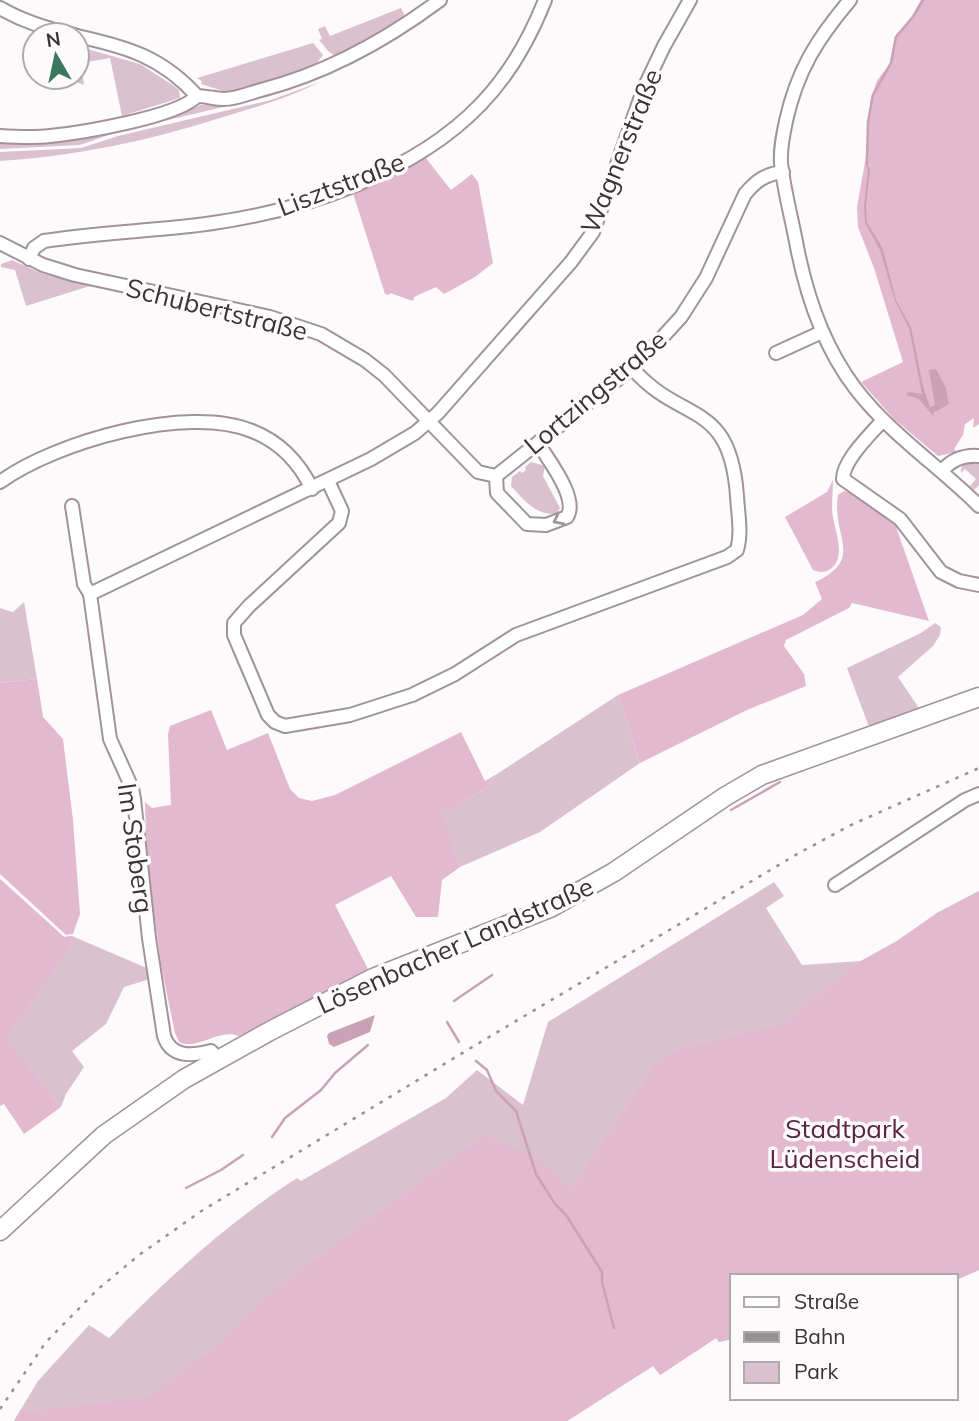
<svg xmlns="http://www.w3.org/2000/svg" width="979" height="1421" font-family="Mulish,sans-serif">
<rect width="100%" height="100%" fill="#fdfafc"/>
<g fill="#dbc1ce">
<path d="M401,8l5,10 -67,40 -10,-6 -10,-12 3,-1 -4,-10 7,-3 5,10z"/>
<path d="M31,34l4,1v32l-11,-6z"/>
<path d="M313,43l10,12 -10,13 -84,25 -28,-9 1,-3 -5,-3z"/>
<path d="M77,46l63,18 34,22 5,4 1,8 -58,18 -12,-58 -29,5 3,22 -23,-8h16z"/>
<path d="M315,77l-4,4 -41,15 -153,36 -37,13 -80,4v-8l79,-5 98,-22 24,-9h25z"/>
<path d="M320,82c-32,16 -66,26 -100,36 -72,23 -144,38 -220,43v-9l81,-4 37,-12 153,-36z"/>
<path d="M12,260l31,14 47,12 -64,20 -11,-36 -14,-3v-3z"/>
<path d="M531,462l14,4 -2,10 17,32 -4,6c-21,1 -32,-14 -45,-28l1,-9 8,-6 2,2 4,-3 -1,-3z"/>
<path d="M967,462l12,1v22l-5,5 -4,-4 6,-7 -11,-10 -4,4c-1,-5 3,-8 6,-11z"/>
<path d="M24,602l13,77 -37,4v-75l13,4z"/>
<path d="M935,623l6,4 -1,8 -7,11 -35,31 21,31 -50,19 -22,-59 74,-35z"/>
<path d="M618,695l22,68 -100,69 -80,35 -20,-54 45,-24 12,-15z"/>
<path d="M0,879l64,58 8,-1 77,33 1,10 -26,8 -18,37 -34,27 12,16 -18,27 -5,13 -61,-77z"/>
<path d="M774,882l10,14 -18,12 36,57 59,-4 36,-20 40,-28 42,-22v379l-23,10v-4h-224v63l-13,3 -3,-4 -56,37 -7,-9 -86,55h-553l24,-40 51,-56 20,13c58,-59 118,-115 188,-160l4,3 145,-83 31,-28 46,35 25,-83z"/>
</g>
<g fill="#e3b9cf">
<path d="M921,0h58v424l-6,4 1,-10 -9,6 -2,11 -9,14 3,3 -19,4 -44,-37 -33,-37 42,-20 -29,-94 -16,-41 -1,-20 8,-45 6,-65 6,-16 13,-18 5,-27 17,-20z"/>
<path d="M425,157l26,33 21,-16 6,8 15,81 -18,14 -31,17 -8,-7 -22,10 -1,4 -23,-8 -1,2 -4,-1 -33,-104z"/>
<path d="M833,480c0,9 -1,19 -1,28 0,18 15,44 1,59 -6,6 -13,6 -20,3l-28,-53 42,-25z"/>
<path d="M844,491l7,2 44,31 34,97 -77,-18 -3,5 -63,32 -2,6 20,28 2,12 -59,24 -107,53 -22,-68 185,-80 19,-16 -7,-17c51,-24 16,-45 23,-87z"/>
<path d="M37,679l6,38 20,22 10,81 7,94 -7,20 -7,1 -66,-61v-191z"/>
<path d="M211,710l16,40 41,-17 22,56 9,9 13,3 23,-6 126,-63 24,49 12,-7 -12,15 -44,24 19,54 -18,13 -4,37h-22l-25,-41 -56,29 33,64 -129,67c-21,-8 -41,15 -60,6l-4,-9 -13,-63 -15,-105 -2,-63 7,6 19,-3 -3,-71 2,-8z"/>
<path d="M0,879l64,58 8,-1 -3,11 -63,90 55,70 -37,27 -20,-30 -4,2z"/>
<path d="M979,891v379l-23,10v-4h-224v63l-13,3 -3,-4 -56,37 -7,-9 -86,55h-553l7,-12 7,3 118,-14 65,-47 65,-62 209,-154 53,24 34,30 84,-125 26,-15 98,-23 81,-65 36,-20 40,-28z"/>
</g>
<g fill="#caa2b6">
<path d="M865,162l5,7 -4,36 1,17 16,27 13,51 15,27 12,59 7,21 5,-2 -6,-35 7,-1 10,19 3,16 -16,9 1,4 -15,-18 -13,-4 2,-3 14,2 -13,-66 -14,-27 -15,-51 -15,-27 -1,-17 4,-36z"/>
<path d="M375,1015l-5,17 -36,15 -5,-3 -2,-8 2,-3z"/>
</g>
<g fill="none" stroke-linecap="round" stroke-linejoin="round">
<g stroke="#caa2b6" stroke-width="2.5">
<path d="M867,164l1,-42 5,-27 18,-32 5,-26 17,-20 10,-17"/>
<path d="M731,810l49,-28"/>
<path d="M454,1001l38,-26"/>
<path d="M447,1022l12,20"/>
<path d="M476,1061l11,9 9,21 20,20 20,63 19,30 11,11 36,57v10l12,46"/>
<path d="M272,1137l13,-19 36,-28 14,-17 33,-28"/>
<path d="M186,1188l35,-18 22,-15"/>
</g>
<g stroke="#a2939a" stroke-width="16">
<g id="minor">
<path d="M850,0c-33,39 -53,71 -64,121 -3,14 -6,28 -5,42 3,28 11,56 16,84 10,51 27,100 58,141 35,46 84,78 124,118"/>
<path d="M0,8c24,14 47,21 75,27"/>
<path d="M77,36c50,11 85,21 120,60"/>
<path d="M0,136c16,1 33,2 50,0 30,-3 128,-19 147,-40 9,0 18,3 27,3 13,0 25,-6 37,-9 66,-17 124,-49 179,-90"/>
<path d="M0,243l43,22 32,10 195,42 51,17 44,26 19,15 94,97 18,4"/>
<path d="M29,259l5,-11 10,-7c56,-9 113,-10 169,-18 92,-13 202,-50 268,-119 29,-30 49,-66 64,-104"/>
<path d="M776,353l46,-21"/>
<path d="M883,420c-12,14 -40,40 -40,59l57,40 41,53 18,9 20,4"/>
<path d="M942,471c10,-12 22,-16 37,-15"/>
<path d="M496,476l136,-108 27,-27 22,-24 25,-39 39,-84c11,-13 20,-20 38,-22"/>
<path d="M496,476l1,17 30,31 19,1 21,-8c12,-19 -19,-57 -29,-74"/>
<path d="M328,481l14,30 -3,12 -90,83 -15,17v12l34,80 7,7 10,4 65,-11 62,-20 43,-21 61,-39 211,-78 10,-7c5,-17 1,-36 0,-54 -7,-98 -56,-71 -105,-128"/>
<path d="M0,482c55,-40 187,-78 252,-51 28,11 47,31 60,58"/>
<path d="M72,506l12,78 6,10"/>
<path d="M835,885l130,-85 14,-6"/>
<path d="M219,1060l-8,-9c-19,5 -40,7 -47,-15l-15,-98 -15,-139 -2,-11 -22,-49 -20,-145 281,-135 44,-26 23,-20 133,-151 22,-30 51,-144 20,-42 26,-46"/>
</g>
</g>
<g stroke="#a2939a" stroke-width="21">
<path id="secondary" d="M0,1231l104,-96 80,-56 86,-48 103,-53 177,-70 64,-36 112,-76 36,-21 217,-78"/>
</g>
<use href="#minor" stroke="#fff" stroke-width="12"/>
<use href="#secondary" stroke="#fff" stroke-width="18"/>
<path stroke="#969194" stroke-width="2.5" stroke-dasharray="3.5 7" stroke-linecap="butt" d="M0,1409l46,-67 51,-52 42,-35 64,-45 271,-164 325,-193 52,-28 128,-57"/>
</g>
<defs><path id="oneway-chevron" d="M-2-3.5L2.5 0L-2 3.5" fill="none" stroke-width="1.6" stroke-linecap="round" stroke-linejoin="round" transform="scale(1.75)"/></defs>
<use stroke="#9c999a" href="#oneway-chevron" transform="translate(558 520) rotate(154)"/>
<g text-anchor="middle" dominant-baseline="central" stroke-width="7" stroke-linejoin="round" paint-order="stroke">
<g font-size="26" fill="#393336" stroke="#fdfafc">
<text transform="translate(621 151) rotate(-68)">Wagnerstraße</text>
<text transform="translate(341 184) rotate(-21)">Lisztstraße</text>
<text transform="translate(217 309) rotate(14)">Schubertstraße</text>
<text transform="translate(595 392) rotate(-40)">Lortzingstraße</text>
<text transform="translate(136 848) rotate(82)">Im Stoberg</text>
<text transform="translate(455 945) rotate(-24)">Lösenbacher Landstraße</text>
</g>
<g font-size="26" fill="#582543" stroke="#fdfafc">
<text x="845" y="1128">Stadtpark<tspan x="845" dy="30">Lüdenscheid</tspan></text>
</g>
</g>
<rect x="730" y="1274" width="228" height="126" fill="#fdfafc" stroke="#afaaad" stroke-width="2"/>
<rect x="744" y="1297" width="35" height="10" fill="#ffffff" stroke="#afaaad" stroke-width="2"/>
<text x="794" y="1309" font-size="21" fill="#393336">Straße</text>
<rect x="744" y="1332" width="35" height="10" fill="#969194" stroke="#afaaad" stroke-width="2"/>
<text x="794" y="1344" font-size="21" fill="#393336">Bahn</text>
<rect x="744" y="1362" width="35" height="21" fill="#dbc1ce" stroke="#afaaad" stroke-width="2"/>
<text x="794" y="1379" font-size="21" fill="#393336">Park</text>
<g transform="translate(56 56) rotate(351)"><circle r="33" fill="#fdfafc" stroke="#afaaad" stroke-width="2"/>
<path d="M0-5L12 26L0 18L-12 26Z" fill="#3b765f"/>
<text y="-10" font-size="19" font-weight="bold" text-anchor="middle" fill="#393336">N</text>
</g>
</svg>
